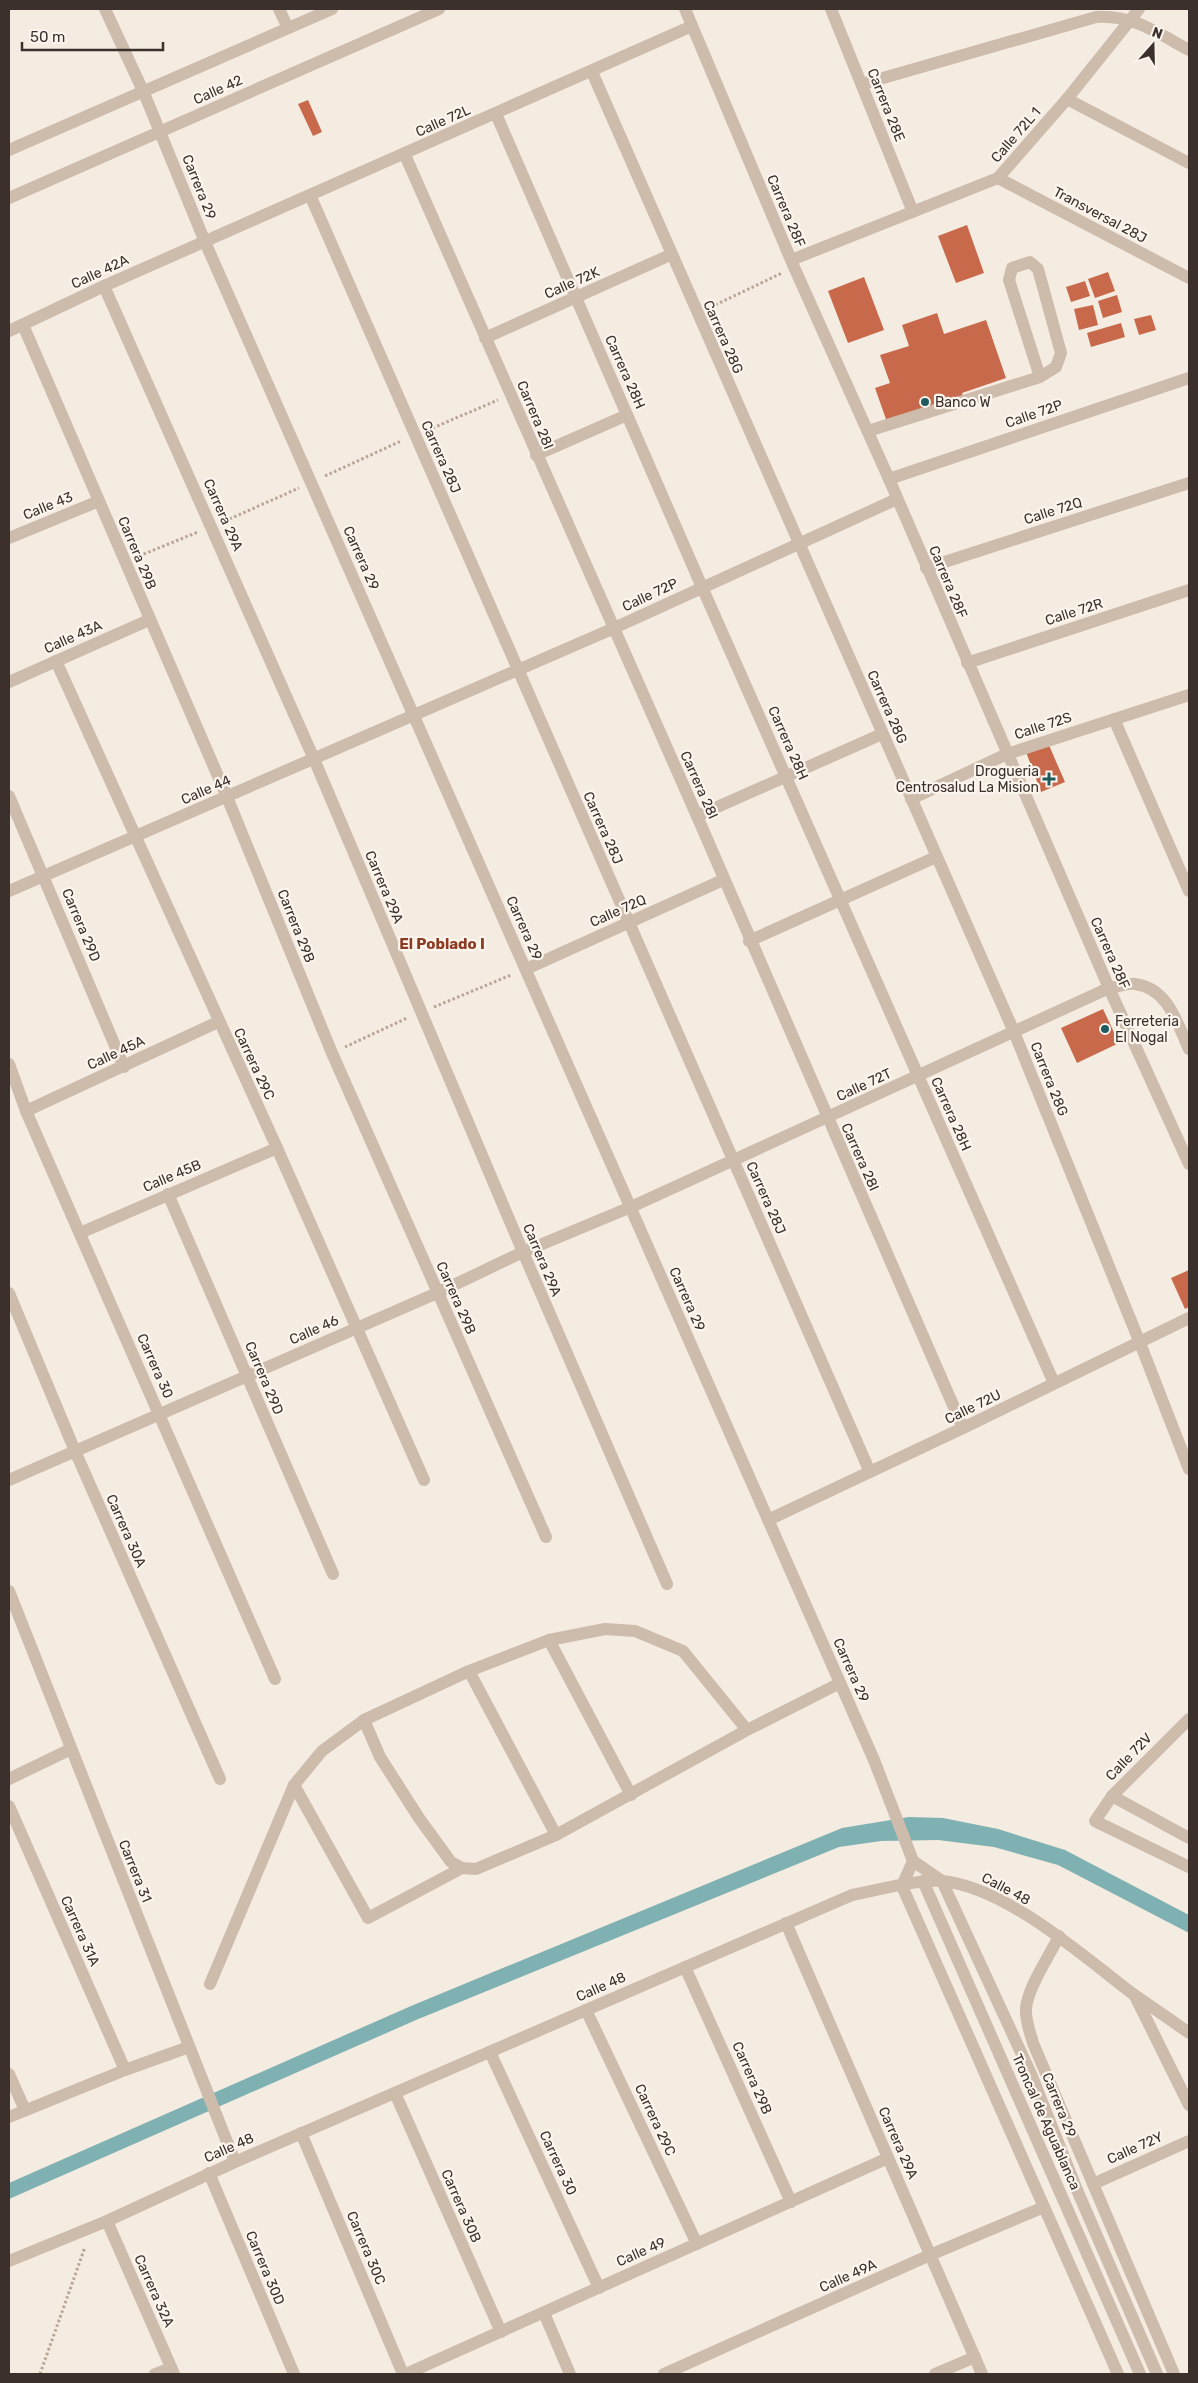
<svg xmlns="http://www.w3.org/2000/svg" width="1198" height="2383" font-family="Rubik,sans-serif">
<rect width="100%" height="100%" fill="#f4ebe1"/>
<path fill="#7fb0b2" d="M909,1817l34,1 55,11 67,21 124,65v18l-131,-68 -64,-18 -56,-7 -57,1 -42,6 -423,173 -407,179v-16l402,-177 431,-178z"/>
<g fill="#c8694b">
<path d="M308,100l14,32 -9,4 -15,-32z"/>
<path d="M967,225l17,48 -28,10 -18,-47z"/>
<path d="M1108,272l7,19 -20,7 -7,-19z"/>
<path d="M864,277l20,53 -36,13 -20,-52z"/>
<path d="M1085,281l5,15 -19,6 -5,-15z"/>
<path d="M1117,295l5,17 -19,6 -5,-17z"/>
<path d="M1093,305l5,20 -19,5 -5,-21z"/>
<path d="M937,313l7,21 42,-14 20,58 -44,15 1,3 -76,26 -12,-34 15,-5 -10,-28 29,-9 -7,-21z"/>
<path d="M1151,315l5,15 -17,5 -5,-16z"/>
<path d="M1121,323l4,14 -34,10 -4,-14z"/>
<path d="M1048,743l17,39 -24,10 -15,-40z"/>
<path d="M1103,1009l16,34 -42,20 -16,-35z"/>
<path d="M1189,1270v37l-4,2 -14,-31z"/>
</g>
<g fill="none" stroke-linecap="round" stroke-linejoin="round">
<g stroke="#b9a596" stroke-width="3" stroke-dasharray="2.5 2.5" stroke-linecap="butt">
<path d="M711,307l71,-34"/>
<path d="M428,430l70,-30"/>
<path d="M325,476l76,-35"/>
<path d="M225,521l74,-33"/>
<path d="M139,556l59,-24"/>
<path d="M434,1007l77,-32"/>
<path d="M345,1047l62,-29"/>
<path d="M40,2374l45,-127"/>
</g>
<g stroke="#cdbbac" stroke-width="12">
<path d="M105,9l39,84 61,149 669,1518 39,101 29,20 89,193 46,116 80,184"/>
<path d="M279,9l9,19"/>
<path d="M685,9l109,258 95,212 220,509 80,176"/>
<path d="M831,9l82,203"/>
<path d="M592,72l422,960 126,311 49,126"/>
<path d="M862,84l234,-67c36,-3 63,17 93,33"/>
<path d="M1067,99l122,64"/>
<path d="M496,114l206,473 352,796"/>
<path d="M9,150l323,-141"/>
<path d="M405,155l292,661 266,612"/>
<path d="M998,178l191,100"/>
<path d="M310,195l560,1277"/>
<path d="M9,198l430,-189"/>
<path d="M791,260l207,-82 69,-79 72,-90"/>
<path d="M104,286l210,473 209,493 144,332"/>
<path d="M23,325l204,472 105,256 214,484"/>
<path d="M9,331l95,-45 588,-260"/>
<path d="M485,338l185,-83"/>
<path d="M868,431l172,-54 16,-10 5,-14 -23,-84 -8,-7 -18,6 -3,12 31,97"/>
<path d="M536,455l91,-40"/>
<path d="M889,479l300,-101"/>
<path d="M9,538l90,-37"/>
<path d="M926,568l263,-85"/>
<path d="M56,661l221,487 147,332"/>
<path d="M967,663l222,-73"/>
<path d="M9,682l140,-62"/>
<path d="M1114,719l75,172"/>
<path d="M9,796l115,271"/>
<path d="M911,799l96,-45 182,-59"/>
<path d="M697,816l185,-82"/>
<path d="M9,891l603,-262 285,-130"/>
<path d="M749,941l187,-84"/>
<path d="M526,969l197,-89"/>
<path d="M9,1064l17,47 249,568"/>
<path d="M26,1111l192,-89"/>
<path d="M168,1194l165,380"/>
<path d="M80,1233l197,-85"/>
<path d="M9,1293l66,158 145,328"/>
<path d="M9,1480l428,-187 86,-41 108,-45 478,-219c8,-1 18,-5 26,-4 33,4 42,39 54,65"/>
<path d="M768,1520l195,-92 226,-110"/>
<path d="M9,1591l226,571"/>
<path d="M549,1640l82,155"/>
<path d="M469,1671l87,164"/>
<path d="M1189,1719l-77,77 -17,25 94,46"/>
<path d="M747,1730l-64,-79 -48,-20 -30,-2 -56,11 -80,31 -105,49 16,37 39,61 32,44 11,6 14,1 80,-34 191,-105 93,-47"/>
<path d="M9,1779l62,-30"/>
<path d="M294,1785l74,133 94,-50"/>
<path d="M1112,1796l77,42"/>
<path d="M9,1806l116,264"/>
<path d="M913,1861l-11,25 216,488"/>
<path d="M923,1881l217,493"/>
<path d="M786,1923l196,451"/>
<path d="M1059,1936c-9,19 -31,51 -33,72 -1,12 4,24 7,35l141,331"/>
<path d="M685,1967l106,235"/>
<path d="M210,1984l84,-199 28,-34 42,-31"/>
<path d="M1135,1996l54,109"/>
<path d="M586,2010l111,234"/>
<path d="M490,2052l109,236"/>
<path d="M9,2074l16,36"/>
<path d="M395,2093l106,239"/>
<path d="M9,2117l116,-47 64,-23"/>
<path d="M301,2133l102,241"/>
<path d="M209,2173l85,201"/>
<path d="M1093,2184l96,-43"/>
<path d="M107,2221l67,153"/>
<path d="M9,2261l98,-40 128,-59 617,-267c25,-5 67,-16 90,-14 64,6 141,75 191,113 19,13 38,26 56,39"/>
<path d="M544,2313l26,61"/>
<path d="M155,2374l16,-6"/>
<path d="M406,2374l482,-216"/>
<path d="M664,2374l266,-119 114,-48"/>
<path d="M935,2374l40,-17"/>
</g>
</g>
<g fill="#1f5a5e" stroke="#fbf5ee" stroke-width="2">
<circle cx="925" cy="402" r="5"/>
<path d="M1046.5 771.5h5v5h5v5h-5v5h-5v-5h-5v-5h5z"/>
<circle cx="1105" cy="1029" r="5"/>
</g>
<g text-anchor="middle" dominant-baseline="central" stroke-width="4.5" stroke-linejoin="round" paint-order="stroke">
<g font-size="14" fill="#3b302b" stroke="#fbf5ee">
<text transform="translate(218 90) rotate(-24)">Calle 42</text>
<text transform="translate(886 105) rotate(68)">Carrera 28E</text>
<text transform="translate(443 121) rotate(-24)">Calle 72L</text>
<text transform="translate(1016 135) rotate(-49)">Calle 72L 1</text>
<text transform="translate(199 187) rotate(68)">Carrera 29</text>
<text transform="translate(786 211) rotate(67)">Carrera 28F</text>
<text transform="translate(1100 215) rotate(28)">Transversal 28J</text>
<text transform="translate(100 272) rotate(-25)">Calle 42A</text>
<text transform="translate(572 283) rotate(-24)">Calle 72K</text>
<text transform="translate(723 337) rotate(66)">Carrera 28G</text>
<text transform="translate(625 372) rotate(66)">Carrera 28H</text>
<text transform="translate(1034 414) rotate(-19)">Calle 72P</text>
<text transform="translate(535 415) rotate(67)">Carrera 28I</text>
<text transform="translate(441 457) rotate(66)">Carrera 28J</text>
<text transform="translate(48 506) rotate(-22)">Calle 43</text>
<text transform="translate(1053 511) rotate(-18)">Calle 72Q</text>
<text transform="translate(223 515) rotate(66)">Carrera 29A</text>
<text transform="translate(137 553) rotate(67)">Carrera 29B</text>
<text transform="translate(361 558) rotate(66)">Carrera 29</text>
<text transform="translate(948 582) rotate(67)">Carrera 28F</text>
<text transform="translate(650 595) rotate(-25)">Calle 72P</text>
<text transform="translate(1074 612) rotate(-18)">Calle 72R</text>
<text transform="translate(73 637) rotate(-24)">Calle 43A</text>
<text transform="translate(887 707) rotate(66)">Carrera 28G</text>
<text transform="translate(1043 726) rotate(-18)">Calle 72S</text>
<text transform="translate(788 743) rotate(66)">Carrera 28H</text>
<text transform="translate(699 785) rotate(66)">Carrera 28I</text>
<text transform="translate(206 790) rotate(-24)">Calle 44</text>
<text transform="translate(603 828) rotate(66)">Carrera 28J</text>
<text transform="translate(384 887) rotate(67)">Carrera 29A</text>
<text transform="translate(618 911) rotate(-24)">Calle 72Q</text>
<text transform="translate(81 925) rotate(67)">Carrera 29D</text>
<text transform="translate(296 926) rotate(68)">Carrera 29B</text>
<text transform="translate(524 928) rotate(66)">Carrera 29</text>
<text transform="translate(1110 953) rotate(66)">Carrera 28F</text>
<text transform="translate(116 1053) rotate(-25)">Calle 45A</text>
<text transform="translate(254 1064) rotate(65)">Carrera 29C</text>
<text transform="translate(1049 1079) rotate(68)">Carrera 28G</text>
<text transform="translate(864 1085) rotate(-25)">Calle 72T</text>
<text transform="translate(951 1114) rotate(66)">Carrera 28H</text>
<text transform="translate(860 1157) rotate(66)">Carrera 28I</text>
<text transform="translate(172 1176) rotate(-23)">Calle 45B</text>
<text transform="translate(766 1198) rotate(66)">Carrera 28J</text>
<text transform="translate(542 1260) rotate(67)">Carrera 29A</text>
<text transform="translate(456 1298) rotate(66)">Carrera 29B</text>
<text transform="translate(687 1299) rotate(66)">Carrera 29</text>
<text transform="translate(314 1330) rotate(-24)">Calle 46</text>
<text transform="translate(155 1366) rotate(66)">Carrera 30</text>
<text transform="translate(264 1378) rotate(67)">Carrera 29D</text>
<text transform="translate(973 1407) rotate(-26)">Calle 72U</text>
<text transform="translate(126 1531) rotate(66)">Carrera 30A</text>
<text transform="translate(851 1670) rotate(66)">Carrera 29</text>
<text transform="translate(1129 1757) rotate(-46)">Calle 72V</text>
<text transform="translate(135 1871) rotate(68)">Carrera 31</text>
<text transform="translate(1006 1889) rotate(28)">Calle 48</text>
<text transform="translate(80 1931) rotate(66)">Carrera 31A</text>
<text transform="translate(601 1987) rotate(-24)">Calle 48</text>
<text transform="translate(752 2078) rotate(66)">Carrera 29B</text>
<text transform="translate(1059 2105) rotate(68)">Carrera 29</text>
<text transform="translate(655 2120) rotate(65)">Carrera 29C</text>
<text transform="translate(1046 2122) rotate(66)">Troncal de Aguablanca</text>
<text transform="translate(898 2143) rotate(66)">Carrera 29A</text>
<text transform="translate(229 2148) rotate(-24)">Calle 48</text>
<text transform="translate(1135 2148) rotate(-24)">Calle 72Y</text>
<text transform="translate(558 2163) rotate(65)">Carrera 30</text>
<text transform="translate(461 2206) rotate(66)">Carrera 30B</text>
<text transform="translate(366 2248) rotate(67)">Carrera 30C</text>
<text transform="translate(641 2252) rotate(-24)">Calle 49</text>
<text transform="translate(265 2268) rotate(67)">Carrera 30D</text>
<text transform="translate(848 2276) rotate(-24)">Calle 49A</text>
<text transform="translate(154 2291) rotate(66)">Carrera 32A</text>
</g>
<g font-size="14" fill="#3b302b" stroke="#fbf5ee" text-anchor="start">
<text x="935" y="402">Banco W</text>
<text x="1039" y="771" text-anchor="end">Drogueria<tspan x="1039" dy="16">Centrosalud La Mision</tspan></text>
<text x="1115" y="1021">Ferreteria<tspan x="1115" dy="16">El Nogal</tspan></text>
</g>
<g font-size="15" font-weight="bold" fill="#8c3b22" stroke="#fbf5ee">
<text x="442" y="944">El Poblado I</text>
</g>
</g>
<rect width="1198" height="2383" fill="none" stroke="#3b302b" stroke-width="20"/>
<g transform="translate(1153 45) rotate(20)" stroke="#fbf5ee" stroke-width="4" paint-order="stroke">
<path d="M0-4L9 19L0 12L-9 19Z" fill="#3b302b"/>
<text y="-8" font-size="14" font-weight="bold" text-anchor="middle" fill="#3b302b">N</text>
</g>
<path d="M22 42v8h141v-8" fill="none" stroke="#3b302b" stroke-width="2.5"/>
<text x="30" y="42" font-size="15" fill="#3b302b" stroke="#fbf5ee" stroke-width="4" paint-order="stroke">50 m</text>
</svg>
